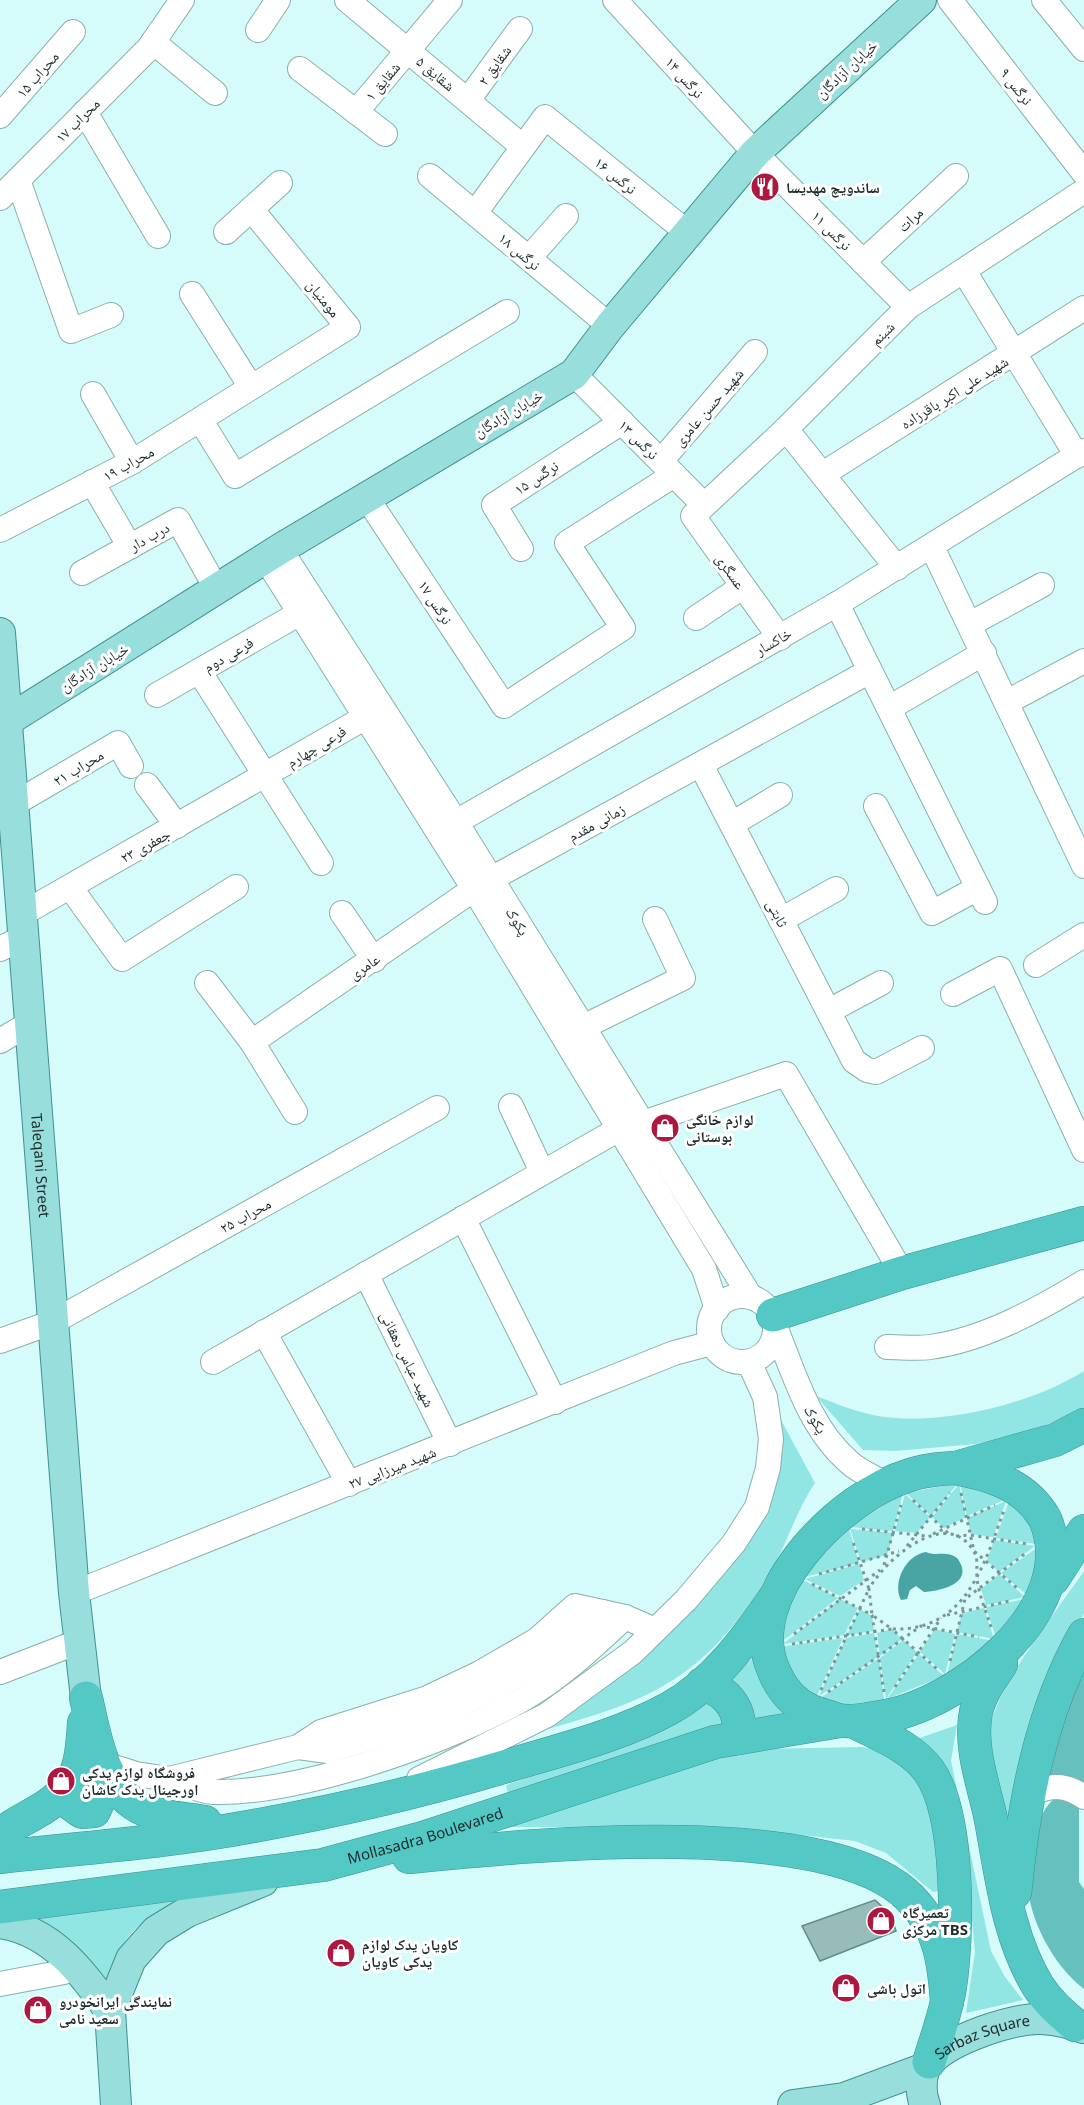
<svg xmlns="http://www.w3.org/2000/svg" width="1084" height="2105" font-family="'Noto Sans','Noto Naskh Arabic',sans-serif">
<rect width="100%" height="100%" fill="#d5fbfa"/>
<g fill="#91e6e3">
<path d="M1084,1371v37l-54,24 -54,12 -81,7 -32,-1 -47,-54c19,7 37,15 57,19 63,13 157,-10 211,-44z"/>
<path d="M781,1420l34,63c-18,26 -27,58 -43,86 -66,109 -117,131 -236,163l118,-87 125,-191z"/>
<path d="M958,1483l-27,33 -25,-23z"/>
<path d="M960,1483l46,16 -39,17z"/>
<path d="M959,1484l7,33 -22,11 -12,-11z"/>
<path d="M903,1493l-10,38 -43,-4z"/>
<path d="M905,1494l25,23 -13,16 -22,-2z"/>
<path d="M1006,1501l-13,36 -22,-3 -4,-16z"/>
<path d="M1009,1501l24,27 3,16 -40,-6z"/>
<path d="M849,1529l10,34 -54,14 20,-26z"/>
<path d="M850,1529l43,4 -6,22 -26,7z"/>
<path d="M994,1540l41,6 -36,26 -12,-11z"/>
<path d="M1037,1548v13l-10,34 -26,-22z"/>
<path d="M859,1564l5,16 -24,16 -35,-17z"/>
<path d="M1084,1571v43l-5,8 -72,227c-5,-31 -20,-91 -17,-119 4,-41 69,-122 94,-159z"/>
<path d="M999,1574l26,23 -39,8 -5,-16z"/>
<path d="M803,1580l35,18 -58,45 2,-25z"/>
<path d="M840,1599l18,9 -14,27 -61,9z"/>
<path d="M1025,1599l-29,39 -10,-31z"/>
<path d="M984,1608l10,31 -37,-7 5,-19z"/>
<path d="M860,1609l12,7 2,15 -27,4z"/>
<path d="M892,1629l10,10 -22,17 -3,-23z"/>
<path d="M935,1629l20,5 -10,40 -25,-22z"/>
<path d="M874,1633l4,24 -59,39 27,-58z"/>
<path d="M957,1634l37,7 -47,33z"/>
<path d="M843,1638l-27,60 -20,-16 -16,-35z"/>
<path d="M903,1640l14,12 -31,47 -6,-41z"/>
<path d="M757,1654l44,63 -293,77 -2,-9 69,-23 146,-73z"/>
<path d="M919,1654l25,22 -57,23z"/>
<path d="M879,1658l5,42 -40,5 -25,-6z"/>
<path d="M957,1725l-6,36 40,190 14,26 18,23 -57,13 9,-61 -8,-86 -53,-126z"/>
<path d="M862,1747l25,3 17,8 30,50 5,83 -6,1 -47,-39 -31,-12 -91,-10 -73,-4h-193l179,-63 81,-15z"/>
<path d="M173,1902c-16,11 -36,22 -47,38 -9,12 -13,34 -21,42 -26,-35 -42,-51 -83,-68z"/>
</g>
<g fill="#65c0be">
<path d="M1084,1654v131c-16,-12 -27,-11 -46,-5z"/>
<path d="M1058,1795l21,11v76l5,7v100c-31,-24 -55,-69 -57,-109 0,-11 5,-25 8,-36 5,-24 4,-32 23,-49z"/>
</g>
<path fill="#49a5a3" d="M926,1552c10,5 20,-2 31,6 19,25 -16,33 -33,34l-8,-6 -6,4 -3,9 -6,1c-9,-18 5,-45 25,-48z"/>
<path fill="#97bcba" stroke="#678a89" stroke-width="1.5" d="M875,1900l16,15 5,16 -76,30 -18,-35z"/>
<g fill="none" stroke-linecap="round" stroke-linejoin="round">
<g stroke="#8aafad" stroke-width="26">
<g id="minor">
<path d="M347,0l176,147"/>
<path d="M615,0l140,153 153,154"/>
<path d="M950,0l134,173"/>
<path d="M1044,0l40,49"/>
<path d="M258,30l20,-30"/>
<path d="M153,42l62,51"/>
<path d="M300,69l85,65"/>
<path d="M468,100l52,-71"/>
<path d="M85,112l73,124"/>
<path d="M356,112l94,-112"/>
<path d="M0,116l73,-84"/>
<path d="M430,176l180,150"/>
<path d="M18,180l53,151 40,-16"/>
<path d="M0,198l149,-150 33,-48"/>
<path d="M475,213l70,-96 143,116"/>
<path d="M226,232l54,-49"/>
<path d="M529,258l37,-42"/>
<path d="M863,262l93,-86"/>
<path d="M964,271l113,185"/>
<path d="M192,294l59,93"/>
<path d="M574,374l130,131"/>
<path d="M93,394l39,68"/>
<path d="M201,421l34,55 272,-164"/>
<path d="M786,429l111,139"/>
<path d="M661,461l94,-109"/>
<path d="M823,474l261,-166"/>
<path d="M92,482l38,65"/>
<path d="M367,498l137,208 119,-78 -56,-85 107,-68"/>
<path d="M0,530l132,-68 216,-135 -97,-118"/>
<path d="M932,547l152,319"/>
<path d="M280,549l176,273 294,474"/>
<path d="M521,549l-27,-44 128,-83"/>
<path d="M266,559l208,330 230,380 13,40"/>
<path d="M82,573l96,-53 39,70"/>
<path d="M837,604l148,298"/>
<path d="M696,618l46,-31"/>
<path d="M970,624l72,-39"/>
<path d="M780,638l-87,-122 93,-87 122,-122 176,-116"/>
<path d="M199,671l122,192"/>
<path d="M157,695l143,-82"/>
<path d="M1007,702l77,-41"/>
<path d="M889,708l95,-55"/>
<path d="M701,765l153,296 13,9 9,2 46,-24"/>
<path d="M147,785l30,41"/>
<path d="M14,804l104,-61 13,23"/>
<path d="M876,806l56,107 46,-25"/>
<path d="M456,822l381,-218 247,-153"/>
<path d="M732,824l48,-29"/>
<path d="M491,879l379,-208"/>
<path d="M70,887l52,72 114,-72"/>
<path d="M342,913l32,47"/>
<path d="M22,914l344,-197"/>
<path d="M781,920l55,-31"/>
<path d="M0,949l24,-12"/>
<path d="M1036,965l48,-30"/>
<path d="M207,983l45,59 43,70"/>
<path d="M953,994l47,-25 84,181"/>
<path d="M829,1011l52,-28"/>
<path d="M583,1027l100,-49 -28,-59"/>
<path d="M0,1041l30,-18"/>
<path d="M252,1042l222,-153"/>
<path d="M511,1106l31,66"/>
<path d="M643,1123l143,-49 116,199"/>
<path d="M463,1218l92,184"/>
<path d="M366,1274l84,170"/>
<circle cx="742" cy="1329" r="33"/>
<path d="M776,1329c19,47 34,100 74,134 10,9 25,15 36,21"/>
<path d="M264,1332l85,152"/>
<path d="M0,1341l53,-19 384,-214"/>
<path d="M887,1347c14,0 29,2 43,0 53,-7 108,-37 154,-65"/>
<path d="M213,1362l406,-233"/>
<path d="M74,1593l600,-240 38,-10"/>
<path d="M0,1672l78,-30"/>
<path d="M298,1747l30,4 93,-28 74,-35 48,-28 59,-48"/>
<path d="M101,1757l6,8 29,9 33,5 129,-32 23,-15 104,-33 55,-26 57,-33 38,-34 50,11 30,13"/>
<path d="M169,1779c13,4 30,12 44,13 87,2 228,-48 305,-90 40,-22 74,-54 107,-85"/>
<path d="M419,1779l128,-64 86,-63 53,-52 48,-57 23,-36 11,-39 3,-29 -6,-42 -16,-35"/>
<path d="M1027,1795c22,-10 37,-12 57,2"/>
<path d="M0,1984l64,-12"/>
</g>
</g>
<g stroke="#40918f" stroke-width="32">
<g id="major">
<path id="s1" d="M0,633l74,960 12,105"/>
<path d="M7,721l273,-172 294,-175 36,-48 145,-173 166,-153"/>
<path d="M0,1923c52,8 81,48 110,88"/>
<path d="M116,2105l-6,-94 21,-52 25,-28 31,-19 76,-31"/>
<path d="M793,2105l51,-7 81,-30"/>
<path id="s2" d="M925,2105c-5,-12 -5,-34 5,-44 21,-22 82,-43 112,-42 13,1 29,4 41,9"/>
</g>
</g>
<g stroke="#40918f" stroke-width="34">
<g id="highway">
<path d="M773,1315l129,-42 182,-50"/>
<path d="M959,1467l96,-27 29,-15"/>
<path d="M954,1468c36,6 72,17 91,51 39,90 -89,188 -165,198 -15,2 -31,7 -45,2 -8,-3 -18,-5 -26,-9 -17,-8 -28,-22 -35,-39 -35,-76 68,-176 136,-196 14,-5 29,-6 44,-7z"/>
<path d="M1053,1579l31,-48"/>
<path d="M1001,1664c-10,15 -21,30 -25,48 -7,33 7,72 14,103 11,57 17,121 48,171 10,16 23,27 37,39"/>
<path d="M702,1684c26,7 41,27 36,54"/>
<path d="M86,1698c9,39 16,93 59,112 17,8 41,9 60,12"/>
<path d="M853,1721c26,14 58,25 76,50 31,44 29,163 21,216 -4,25 -13,50 -21,75"/>
<path d="M72,1780l-3,13 2,11 11,8 12,-1 9,-20 1,-24"/>
<path d="M0,1837c11,-12 21,-16 35,-24 43,-24 46,-44 49,-90"/>
<path d="M0,1857c82,-9 166,-15 248,-30 91,-16 180,-37 269,-64 51,-15 106,-29 153,-55 45,-25 77,-70 105,-111"/>
<path d="M409,1857c113,-11 419,-43 501,41 30,30 34,63 37,104"/>
<path d="M1015,1892c9,-89 25,-178 69,-257"/>
<path id="s3" d="M0,1907l323,-42 100,-27 292,-96 125,-21"/>
</g>
</g>
<g stroke="#7c9696" stroke-width="3" stroke-dasharray="3 4.5" stroke-linecap="butt">
<path d="M961,1493l13,58 43,37"/>
<path d="M913,1500l37,35"/>
<path d="M862,1529l65,7"/>
<path d="M933,1534l62,-29"/>
<path d="M956,1536l14,-1 57,9"/>
<path d="M907,1546l43,-53"/>
<path d="M884,1565l17,-60"/>
<path d="M819,1574l80,-23"/>
<path d="M812,1584l60,31 12,77"/>
<path d="M947,1615l63,-14"/>
<path d="M991,1627c-5,-16 -13,-34 -14,-50 -1,-10 2,-18 -4,-27 -28,-44 -89,11 -104,39l3,26 20,14c73,3 92,-63 112,-119"/>
<path d="M794,1634l86,-64"/>
<path d="M792,1644l100,-15 45,40"/>
<path d="M950,1661l15,-62 61,-46"/>
<path d="M895,1687l46,-69"/>
<path d="M821,1690l48,-101 -17,-50"/>
<path d="M828,1692l93,-66 58,11"/>
</g>
<use href="#minor" stroke="#fff" stroke-width="24"/>
<use href="#major" stroke="#98dedc" stroke-width="30"/>
<use href="#highway" stroke="#53c8c5" stroke-width="33"/>
</g>
<defs>
<g id="restaurant-disc" transform="scale(1.5)"><circle r="9.5" fill="#ad1840" stroke="#fff"/><path d="M-5-6h1v4h1v-4h1v4h1v-4h1v5L-1.5 .5V6h-2V.5L-5-1ZM5-6V6H3V1.5H1.5Q1.5-4 5-6Z" fill="#fff"/></g>
<g id="shop-disc" transform="scale(1.5)"><circle r="9.5" fill="#ad1840" stroke="#fff"/><path d="M-5-2.5h2.3a2.7 3.5 0 0 1 5.4 0H5L5.5 6h-11ZM-1.5-2.5h3a1.5 2.3 0 0 0-3 0Z" fill="#fff"/></g>
</defs>
<g fill-rule="evenodd">
<use href="#restaurant-disc" x="765" y="187"/>
<use href="#shop-disc" x="665" y="1128"/>
<use href="#shop-disc" x="61" y="1781"/>
<use href="#shop-disc" x="881" y="1921"/>
<use href="#shop-disc" x="341" y="1953"/>
<use href="#shop-disc" x="846" y="1988"/>
<use href="#shop-disc" x="38" y="2010"/>
</g>
<g text-anchor="middle" dominant-baseline="central" stroke-width="6" stroke-linejoin="round" paint-order="stroke">
<g font-size="15" fill="#1d2b2b" stroke="#fff">
<text transform="translate(494 65) rotate(-54)">شقایق ۲</text>
<text transform="translate(846 69) rotate(-43)">خیابان آزادگان</text>
<text transform="translate(436 73) rotate(40)">شقایق ۵</text>
<text transform="translate(37 74) rotate(-49)">محراب ۱۵</text>
<text transform="translate(685 77) rotate(48)">نرگس ۱۴</text>
<text transform="translate(382 81) rotate(-50)">شقایق ۱</text>
<text transform="translate(1017 86) rotate(52)">نرگس ۹</text>
<text transform="translate(77 120) rotate(-45)">محراب ۱۷</text>
<text transform="translate(616 175) rotate(39)">نرگس ۱۶</text>
<text transform="translate(910 219) rotate(-43)">مرات</text>
<text transform="translate(832 230) rotate(45)">نرگس ۱۱</text>
<text transform="translate(520 251) rotate(40)">نرگس ۱۸</text>
<text transform="translate(324 298) rotate(51)">مومنیان</text>
<text transform="translate(882 333) rotate(-45)">شبنم</text>
<text transform="translate(954 392) rotate(-32)">شهید علی اکبر باقرزاده</text>
<text transform="translate(708 407) rotate(-49)">شهید حسن عامری</text>
<text transform="translate(508 413) rotate(-31)">خیابان آزادگان</text>
<text transform="translate(639 439) rotate(45)">نرگس ۱۳</text>
<text transform="translate(128 463) rotate(-29)">محراب ۱۹</text>
<text transform="translate(536 477) rotate(-33)">نرگس ۱۵</text>
<text transform="translate(149 536) rotate(-29)">درب دار</text>
<text transform="translate(731 571) rotate(55)">عسگری</text>
<text transform="translate(436 602) rotate(57)">نرگس ۱۷</text>
<text transform="translate(773 641) rotate(-30)">خاکسار</text>
<text transform="translate(228 654) rotate(-30)">فرعی دوم</text>
<text transform="translate(94 667) rotate(-32)">خیابان آزادگان</text>
<text transform="translate(316 746) rotate(-31)">فرعی چهارم</text>
<text transform="translate(78 767) rotate(-31)">محراب ۲۱</text>
<text transform="translate(596 822) rotate(-29)">زمانی مقدم</text>
<text transform="translate(145 845) rotate(-29)">جعفری ۲۳</text>
<text transform="translate(778 913) rotate(63)">ثابتی</text>
<text transform="translate(518 921) rotate(58)">پکوک</text>
<text transform="translate(364 966) rotate(-34)">عامری</text>
<text stroke="none"><textPath href="#s1" startOffset="534">Taleqani Street</textPath></text>
<text transform="translate(245 1215) rotate(-29)">محراب ۲۵</text>
<text transform="translate(408 1359) rotate(64)">شهید عباس دهقانی</text>
<text transform="translate(816 1419) rotate(59)">پکوک</text>
<text transform="translate(392 1467) rotate(-21)">شهید میرزایی ۲۷</text>
<text stroke="none"><textPath href="#s3" startOffset="432">Mollasadra Boulevared</textPath></text>
<text stroke="none"><textPath href="#s2" startOffset="105">Sarbaz Square</textPath></text>
</g>
<g font-size="15" font-weight="bold" fill="#1d2b2b" stroke="#fff" text-anchor="start">
<text x="786" y="187">ساندویچ مهدیسا</text>
<text x="686" y="1119">لوازم خانگی<tspan x="686" dy="17">بوستانی</tspan></text>
<text x="82" y="1772">فروشگاه لوازم یدکی<tspan x="82" dy="17">اورجینال یدک کاشان</tspan></text>
<text x="902" y="1912">تعمیرگاه<tspan x="902" dy="17">مرکزی TBS</tspan></text>
<text x="362" y="1944">کاویان یدک لوازم<tspan x="362" dy="17">یدکی کاویان</tspan></text>
<text x="867" y="1988">اتول باشی</text>
<text x="59" y="2001">نمایندگی ایرانخودرو<tspan x="59" dy="17">سعید نامی</tspan></text>
</g>
</g>
</svg>
